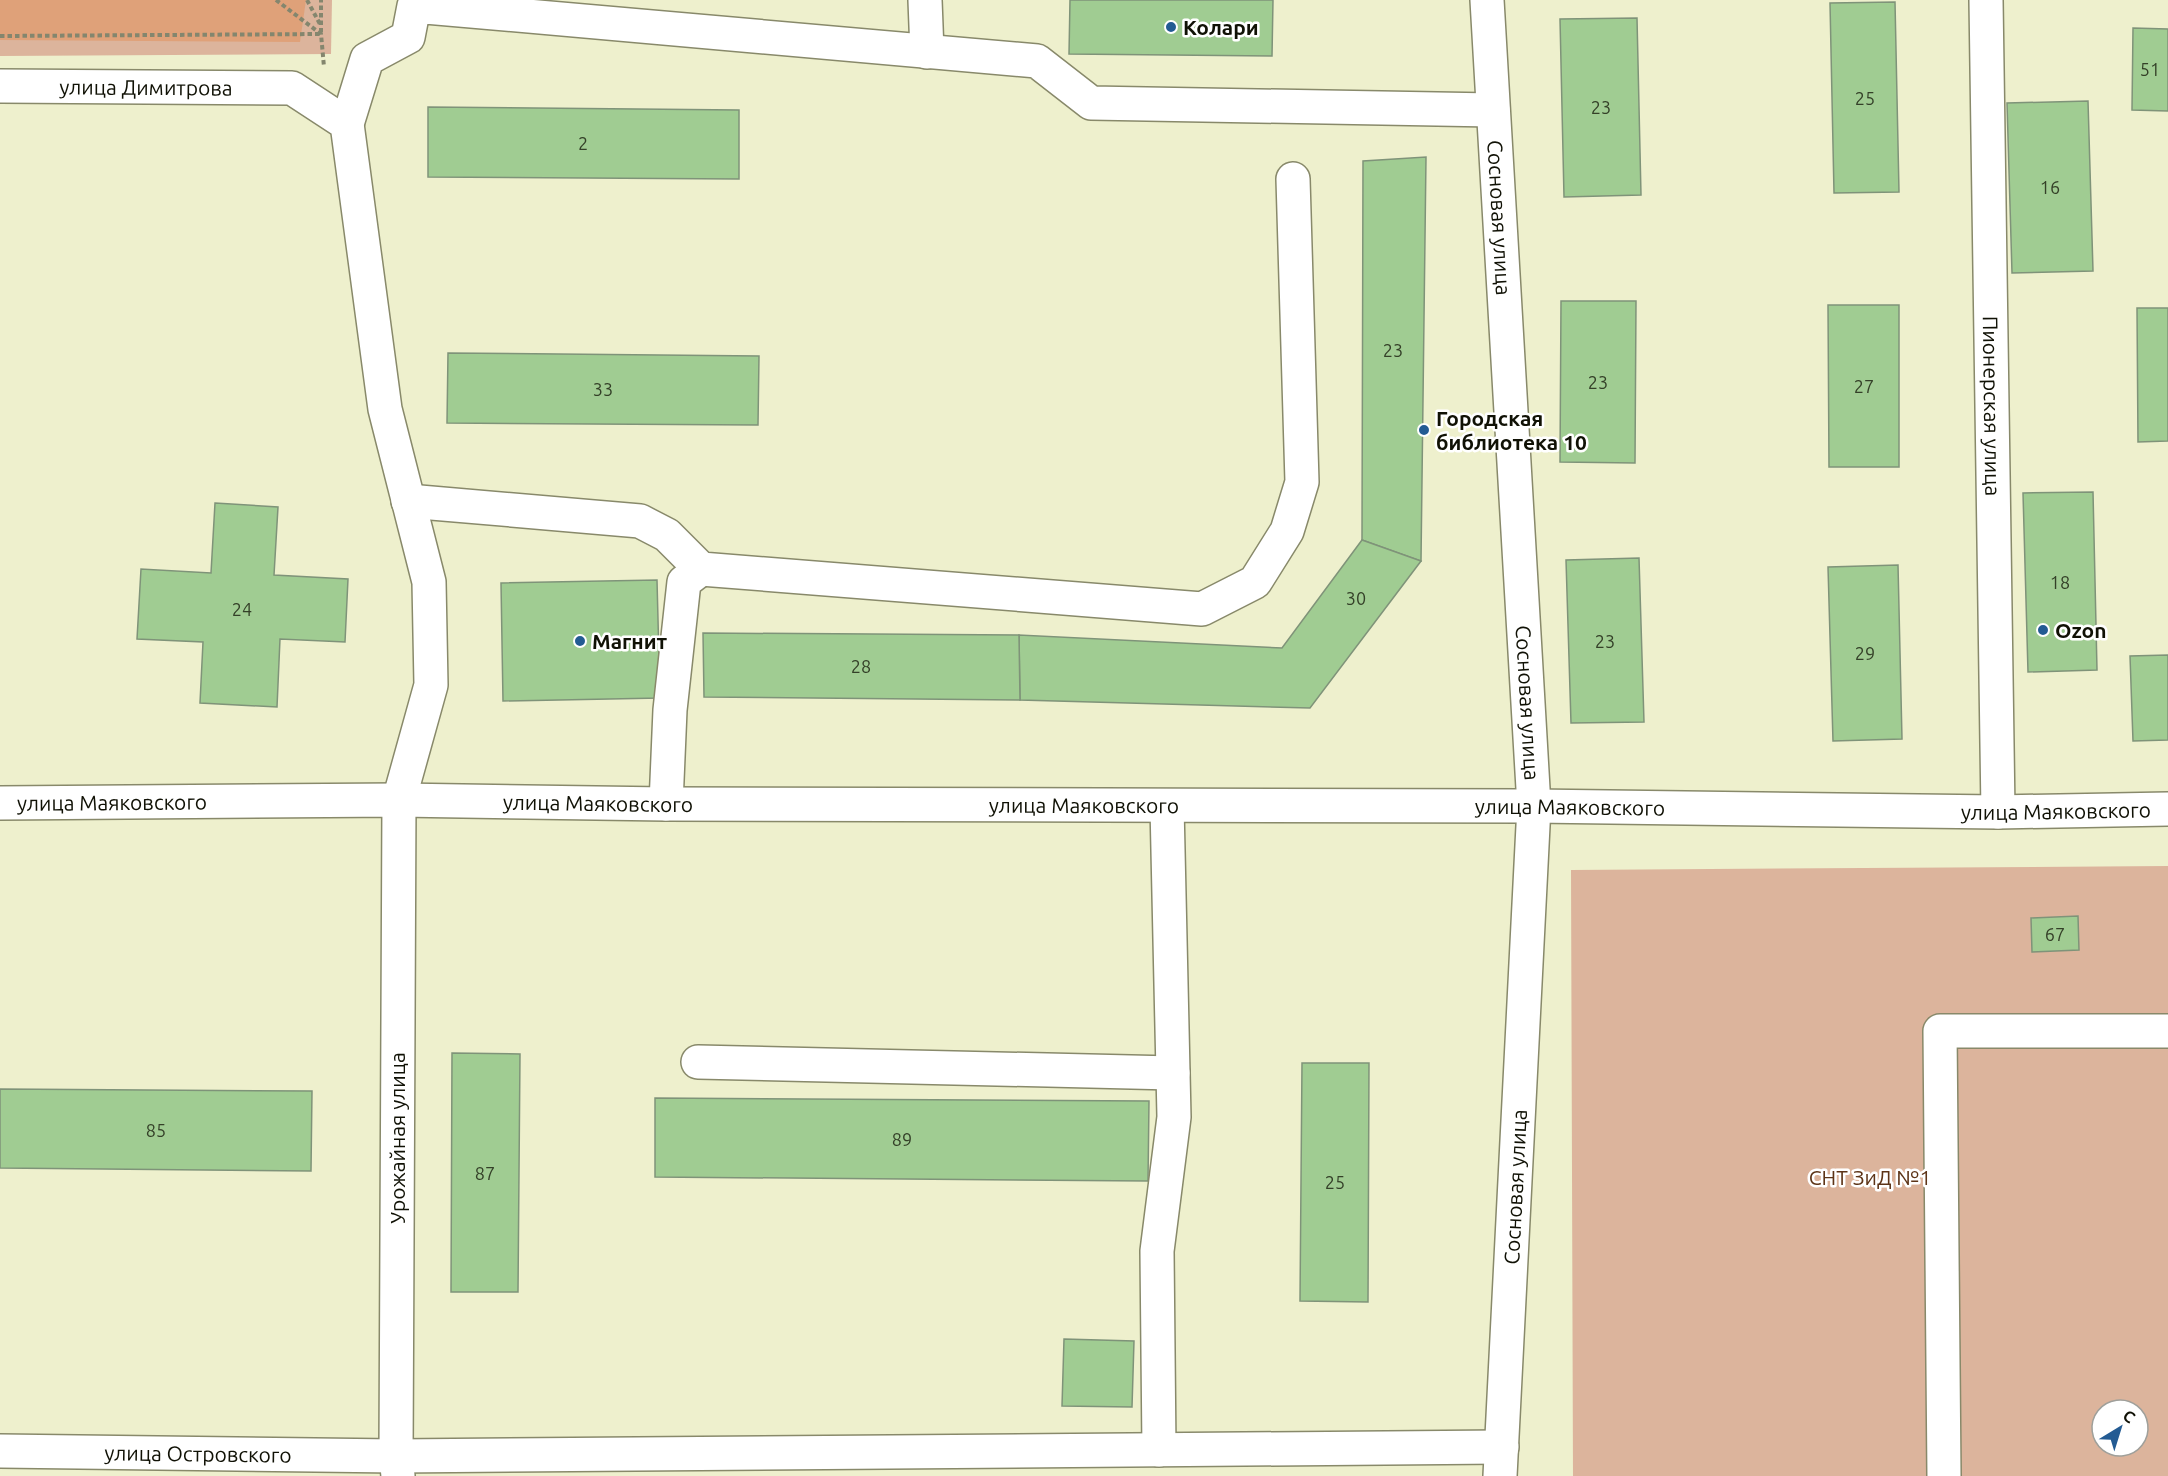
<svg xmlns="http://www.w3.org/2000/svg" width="2168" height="1476" font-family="Ubuntu,sans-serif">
<rect width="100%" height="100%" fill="#eef0cd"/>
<g fill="#dcb49c" fill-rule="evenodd">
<path d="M0,0h332l-1,54 -331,2z"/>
<path d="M2168,866v610h-595l-2,-606zM2102,1410h36v36h-36z"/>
</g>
<path fill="#dfa179" d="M0,0h306l-6,42 -300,-2z"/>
<g fill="#a0cc92" stroke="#7f9379" stroke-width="1.5">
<path d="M1070,0h203l-1,56 -203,-2z"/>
<path d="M1895,2l4,190 -65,1 -4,-190z"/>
<path d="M1637,18l4,177 -77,2 -4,-178z"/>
<path d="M2133,28l35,1v82l-36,-1z"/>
<path d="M2088,101l5,170 -81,2 -5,-170z"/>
<path d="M428,107l311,3v69l-311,-2z"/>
<path d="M1426,157l-5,404 -59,-21 1,-379z"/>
<path d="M1561,301h75l-1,162 -75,-1z"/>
<path d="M1828,305h71v162h-70z"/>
<path d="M2137,308h31v133l-30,1z"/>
<path d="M448,353l311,3 -1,69 -311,-2z"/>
<path d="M2093,492l4,178 -69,2 -5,-179z"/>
<path d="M215,503l63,4 -4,68 74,4 -3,63 -65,-3 -3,68 -77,-4 3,-61 -66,-3 4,-70 70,4z"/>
<path d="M1362,540l59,21 -111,147 -290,-8 -1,-65 263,13z"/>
<path d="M1639,558l5,164 -73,1 -5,-163z"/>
<path d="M1898,565l4,174 -69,2 -5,-174z"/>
<path d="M657,580l3,118 -157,3 -2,-118z"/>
<path d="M703,633l316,2 1,65 -316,-3z"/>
<path d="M2168,655v85l-35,1 -3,-85z"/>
<path d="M2078,916l1,34 -47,2 -1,-34z"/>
<path d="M452,1053l68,1 -2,238h-67z"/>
<path d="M1302,1063h67l-1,239 -68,-1z"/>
<path d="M0,1089l312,2 -1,80 -311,-3z"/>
<path d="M655,1098l494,3 -1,80 -493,-4z"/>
<path d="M1064,1339l70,2 -2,66 -70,-1z"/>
</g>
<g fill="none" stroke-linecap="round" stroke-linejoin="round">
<g stroke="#88896a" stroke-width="36">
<g id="minor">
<path d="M925,0l2,52"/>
<path id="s1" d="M1487,0l47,806 -34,670"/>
<path id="s2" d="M1986,0l12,812"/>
<path id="s3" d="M0,86l292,2 55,36 38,285 44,173 2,103 -32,115 -3,656 2,20"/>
<path d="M347,124l20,-65 41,-22 6,-31 623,55 54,42 402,7"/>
<path d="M408,501l232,20 27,14 34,34 501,40 53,-27 32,-51 15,-49 -9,-303"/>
<path id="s4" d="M0,803l399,-3 267,4 868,2 464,6 170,-3"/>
<path d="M666,804l4,-94 14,-128 17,-13"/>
<path d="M698,1062l475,11"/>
<path d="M1159,1450l-2,-199 17,-134 -7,-311"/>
<path id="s5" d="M0,1451l396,5 1106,-9"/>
<path d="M1944,1476l-4,-445h228"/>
</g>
</g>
<g stroke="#84866e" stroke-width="4" stroke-dasharray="4.5 3" stroke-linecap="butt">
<path d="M276,0l45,34 3,33"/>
<path d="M307,0l14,26"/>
<path d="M0,36l321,-2v-34"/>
</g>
<use href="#minor" stroke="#fff" stroke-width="33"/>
</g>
<g fill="#235b93" stroke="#fff" stroke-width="2">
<circle cx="1171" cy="27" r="6"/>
<circle cx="1424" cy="430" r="6"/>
<circle cx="2043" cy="630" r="6"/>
<circle cx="580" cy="641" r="6"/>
</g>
<g text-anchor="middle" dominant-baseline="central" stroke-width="5" stroke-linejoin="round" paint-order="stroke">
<g font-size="18" fill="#344028">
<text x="2150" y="69">51</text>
<text x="1865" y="98">25</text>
<text x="1601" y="107">23</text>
<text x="583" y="143">2</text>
<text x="2050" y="187">16</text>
<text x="1393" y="350">23</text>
<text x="1598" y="382">23</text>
<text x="1864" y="386">27</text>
<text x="603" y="389">33</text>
<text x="2060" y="582">18</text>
<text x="1356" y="598">30</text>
<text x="242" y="609">24</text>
<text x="1605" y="641">23</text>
<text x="1865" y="653">29</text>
<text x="861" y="666">28</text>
<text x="2055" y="934">67</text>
<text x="156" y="1130">85</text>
<text x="902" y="1139">89</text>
<text x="485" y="1173">87</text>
<text x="1335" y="1182">25</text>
</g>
<g font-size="21" font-weight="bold" fill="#101105" stroke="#fff" text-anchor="start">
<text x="1183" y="27">Колари</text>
<text x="1436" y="418">Городская<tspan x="1436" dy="24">библиотека 10</tspan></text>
<text x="2055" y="630">Ozon</text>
<text x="592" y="641">Магнит</text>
</g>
<g font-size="21" fill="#101105" stroke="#fff">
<text stroke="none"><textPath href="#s3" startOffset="146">улица Димитрова</textPath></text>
<text stroke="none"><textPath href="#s1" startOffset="218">Сосновая улица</textPath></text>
<text stroke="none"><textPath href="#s2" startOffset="406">Пионерская улица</textPath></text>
<text stroke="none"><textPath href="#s1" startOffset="704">Сосновая улица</textPath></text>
<text stroke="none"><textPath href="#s4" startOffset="112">улица Маяковского</textPath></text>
<text stroke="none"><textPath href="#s4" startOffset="598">улица Маяковского</textPath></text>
<text stroke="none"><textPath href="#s4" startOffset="1084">улица Маяковского</textPath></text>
<text stroke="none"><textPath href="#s4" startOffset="1570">улица Маяковского</textPath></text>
<text stroke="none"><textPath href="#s4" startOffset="2056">улица Маяковского</textPath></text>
<text transform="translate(397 1138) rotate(-90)">Урожайная улица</text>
<text transform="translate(1515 1187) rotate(-87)">Сосновая улица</text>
<text stroke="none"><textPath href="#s5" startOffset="198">улица Островского</textPath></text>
</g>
<g font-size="21" fill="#5d3417" stroke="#fff">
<text x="1870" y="1177">СНТ ЗиД №1</text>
</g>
</g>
<g transform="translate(2120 1428) rotate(38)"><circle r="28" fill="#ffffff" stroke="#9fa09b" stroke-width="1.5"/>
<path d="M0-4.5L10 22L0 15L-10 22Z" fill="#235b93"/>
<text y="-9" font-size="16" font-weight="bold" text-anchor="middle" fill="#101105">С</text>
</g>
</svg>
